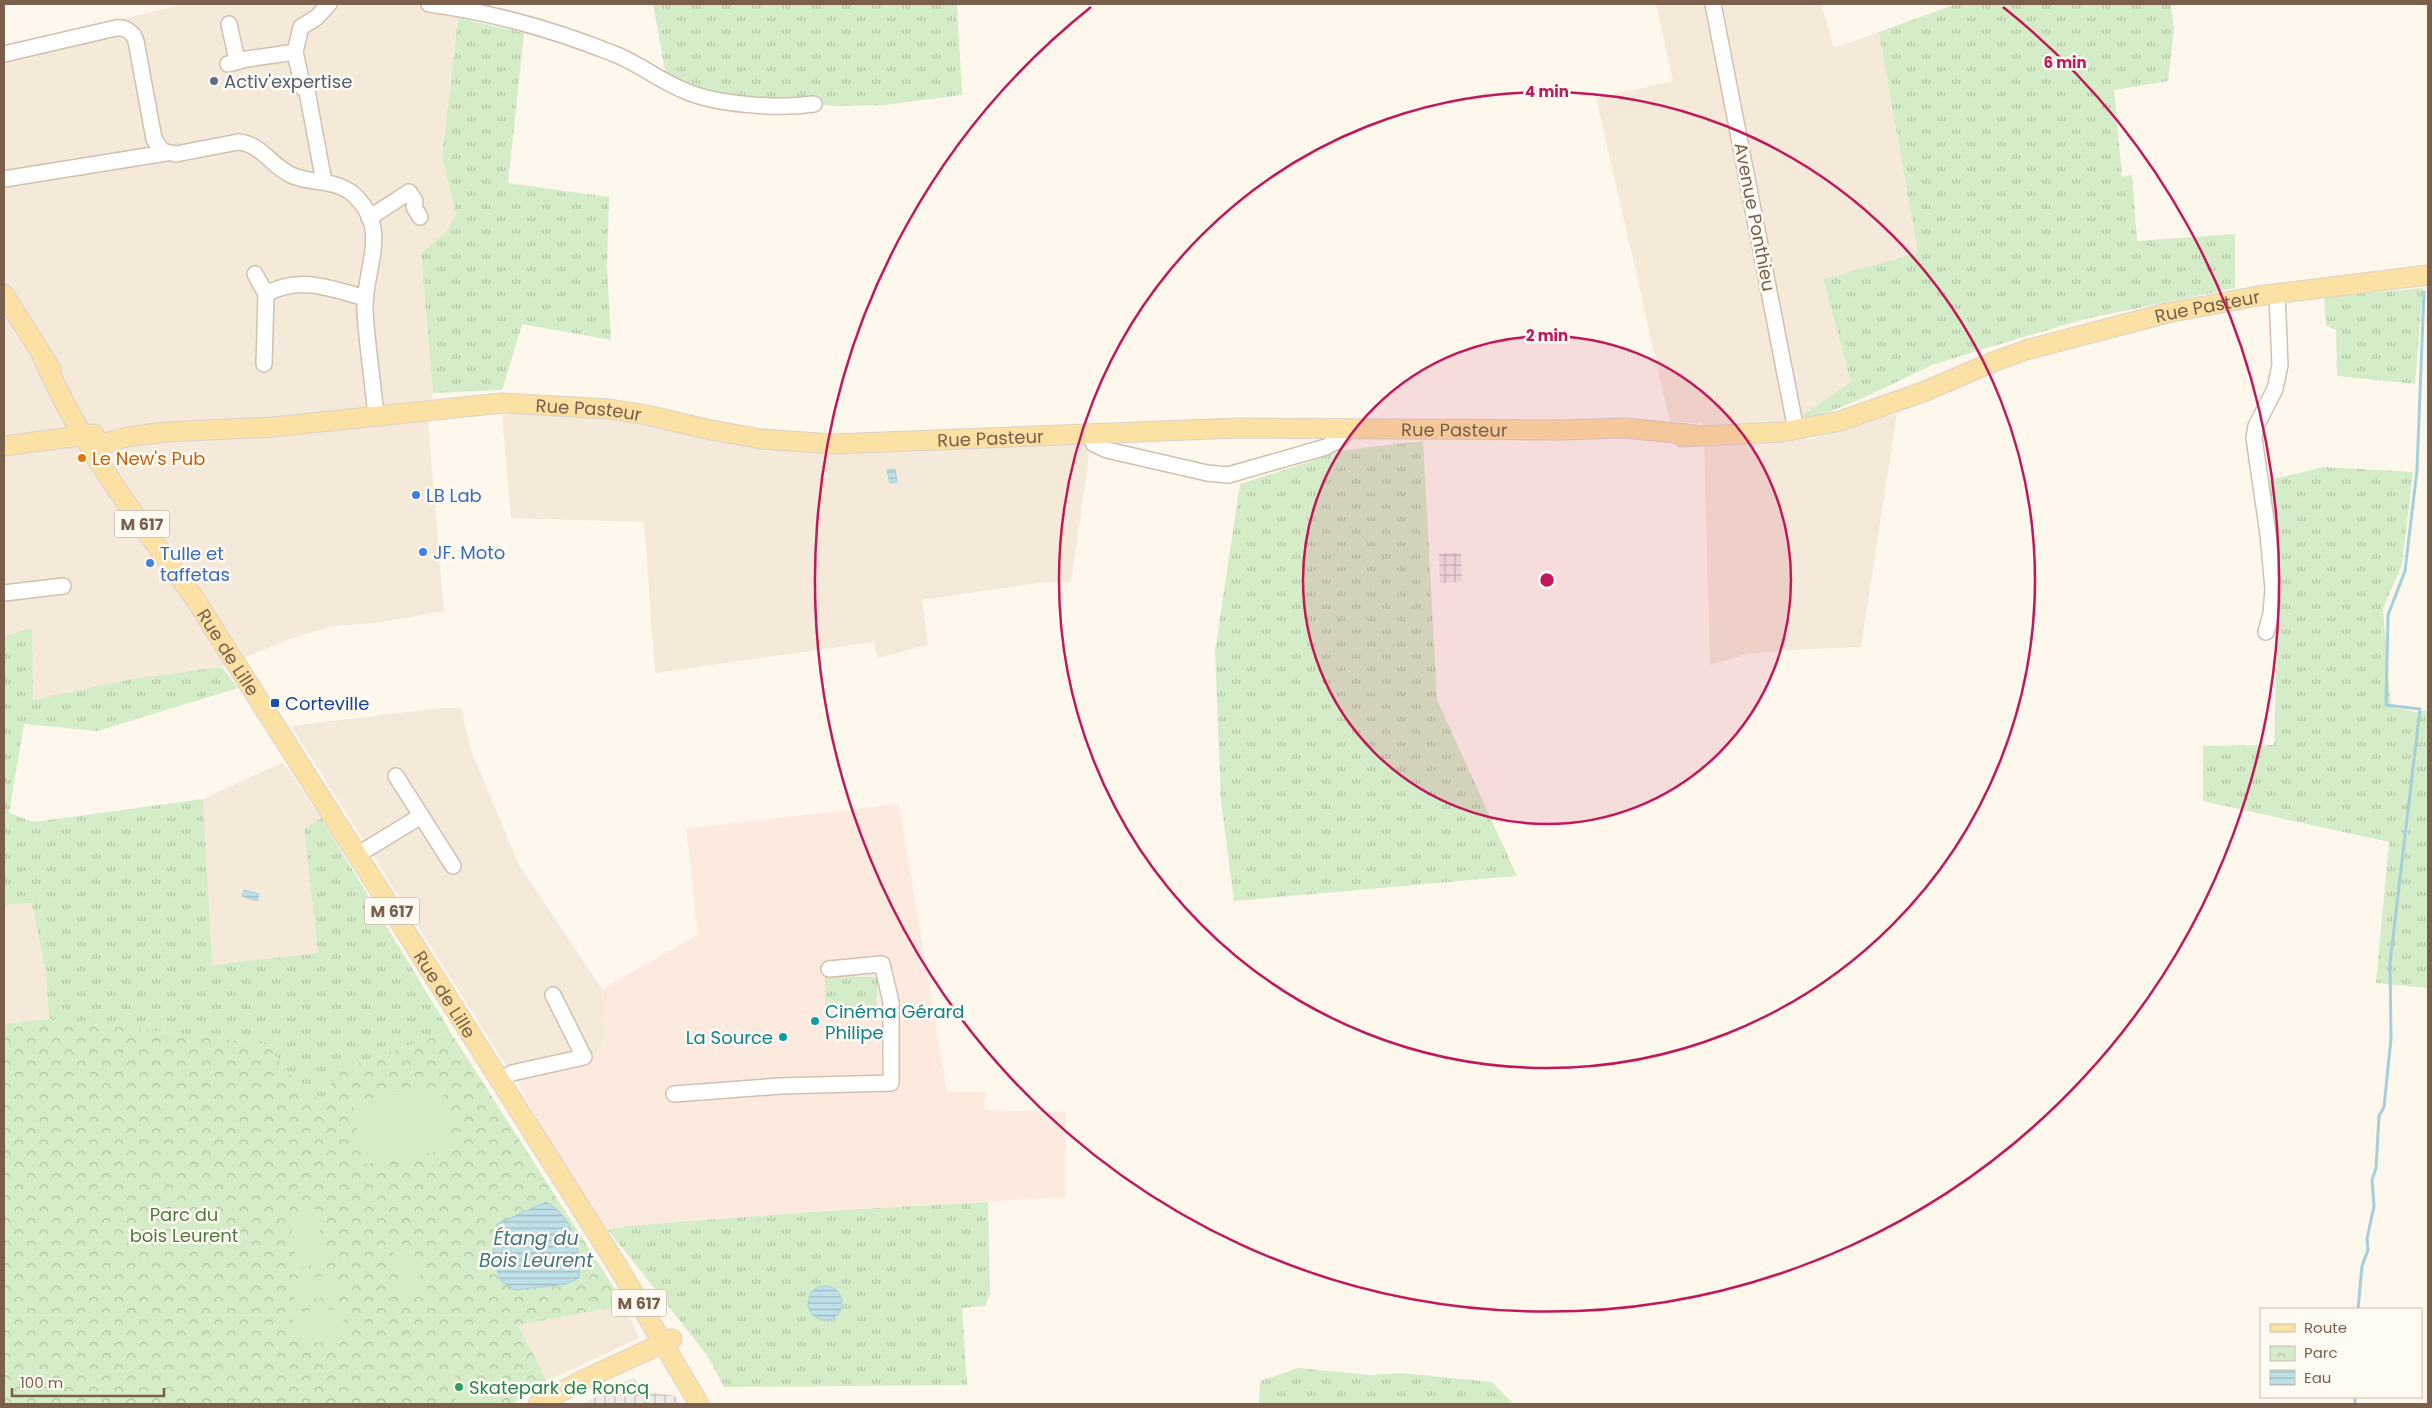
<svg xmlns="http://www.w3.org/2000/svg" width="2432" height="1408" font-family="Poppins,sans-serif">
<defs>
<pattern id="industrial-grid" width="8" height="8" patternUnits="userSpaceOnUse" patternTransform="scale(1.25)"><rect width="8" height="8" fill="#efeae4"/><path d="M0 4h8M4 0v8" fill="none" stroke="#c7c1bb"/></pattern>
<pattern id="grass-tufts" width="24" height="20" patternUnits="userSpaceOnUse" patternTransform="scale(1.25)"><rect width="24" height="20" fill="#d5ecc8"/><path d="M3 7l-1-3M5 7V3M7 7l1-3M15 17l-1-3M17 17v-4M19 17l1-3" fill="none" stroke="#b2c3a5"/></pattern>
<pattern id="park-crowns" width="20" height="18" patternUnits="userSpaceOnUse" patternTransform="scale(1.25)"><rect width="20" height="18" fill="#d5ecc8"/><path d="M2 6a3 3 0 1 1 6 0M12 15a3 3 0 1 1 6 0" fill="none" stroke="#b2c3a5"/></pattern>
<pattern id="water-rules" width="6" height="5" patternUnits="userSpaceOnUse" patternTransform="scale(1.25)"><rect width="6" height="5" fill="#bee0e8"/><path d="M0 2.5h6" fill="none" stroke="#9fb9be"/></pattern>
</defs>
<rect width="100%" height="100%" fill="#fdf7ec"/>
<g fill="#f5ead9">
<path d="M184,4h275l-17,152 14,58 -10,18 -25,21 12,140 -5,29 16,189 -62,11 -53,5 -37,11 -70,29 -85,11 -104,23 -1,-72 -28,7v-588z"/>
<path d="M1656,4h165l13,44 45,-16 39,221 -95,26 28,103 -47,32 2,26 91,-27 -36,234 -52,2 -62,5 -37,11 -6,-223 -2,-19 -32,-1 -74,-324 77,-17z"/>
<path d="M563,411l228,36 292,-11 6,19 -18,128 -26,-1 -123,18 6,45 -51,13 -3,-16 -219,31 -11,-151 -133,-4 -9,-103z"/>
<path d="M442,708h19l10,42 48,115 83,124 4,50 -15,23 -76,16 -3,-3 -221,-349z"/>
<path d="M283,762l38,56 -17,11 14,125 -107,11 -8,-166z"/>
<path d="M32,903l14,70 3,46 -45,5v-119z"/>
<path d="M625,1305l14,33 -92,43 -29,-56z"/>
</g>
<path fill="#fdeadf" d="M899,804l48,288h39l-2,18 82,2 -1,85 -240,14 -199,15 -18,4 -50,-72 -43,-80 76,-16 15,-23 -4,-50 96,-54 -12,-106z"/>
<g fill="url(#industrial-grid)">
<path d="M1439,553h22l1,29 -22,1z"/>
<path d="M633,1378l15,14 27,4 6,8h-99z"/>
</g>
<g fill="url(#grass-tufts)">
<path d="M653,4h304l5,91 -78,10 -47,1 -123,-11 -48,-19z"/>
<path d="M1956,4h215l3,26 -6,51 -54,9 8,87 10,-2 5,66 98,-7v54l-150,31 -98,29 -55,17 -69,33 -58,24 -1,-8 47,-32 -28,-103 95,-26 -39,-221z"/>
<path d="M458,18l66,15 -16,150 101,14 -2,69 4,74 -89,-16 -20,66 -69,3 -12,-140 25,-21 10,-18 -14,-58z"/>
<path d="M2423,288l-8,96 -78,-8 -1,-46 -10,-4 -2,-29z"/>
<path d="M1423,441l14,259 80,176 -283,25 -13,-100 -6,-150 25,-167 106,-34z"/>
<path d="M2324,467l89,5 -11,93 -19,43 8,99 24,5 13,-2v278l-52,-5 13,-141 -186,-41v-55l71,-1 4,-139 -13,-125z"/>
<path d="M32,628l1,72 104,-22 85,-11 16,21 -141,43 -73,-7 -15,89 25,9 169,-23 9,166 106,-12 -14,-124 17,-11 129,213 -110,39 -18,32 -20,-13 -36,-45 -217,-25 -3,-46 -14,-70 -28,2v-269z"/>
<path d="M825,976l53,1 -2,29 -51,2z"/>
<path d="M988,1202l2,92 -5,12 -23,2 5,77 -243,2 -17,-32 -99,-125 18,-4 199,-15z"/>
<path d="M1298,1368l73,7 30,-2 91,9 22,22h-255l1,-23z"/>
</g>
<path fill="url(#park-crowns)" d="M49,1019l217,25 36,45 20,12 18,-31 110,-39 175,274 -107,20 29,56 -35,23h-508v-380z"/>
<g fill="#d5ecc8">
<path d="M443,1086l10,63 -90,15 -11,-62z"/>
<path d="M317,1209l7,55 -27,4 -8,-55z"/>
<path d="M413,1248l12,44 -21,5 -11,-45z"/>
<path d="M334,1275l3,21 -42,6 -3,-22z"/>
<path d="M342,1309l4,31 -48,5 -7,-33z"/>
<path d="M452,1373c12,13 21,18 39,19l-1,12h-32l-14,-24z"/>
</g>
<g fill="url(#water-rules)" stroke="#a4cfdb">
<path d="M895,469l2,13 -7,1 -3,-13z"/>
<path d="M244,890l15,4 -2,7 -15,-5z"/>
<path d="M546,1202c27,15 35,46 33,76l-13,6 -51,6 -15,-10 -7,-25 4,-31z"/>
<circle cx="825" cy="1303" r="17"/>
</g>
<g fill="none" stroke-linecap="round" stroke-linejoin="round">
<g stroke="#a4cfdb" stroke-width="3">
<path d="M2358,1309l4,-43 6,-16 -1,-11 7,-33 -2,-26 4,-12 3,-52 5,-9 7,-69 -1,-75 30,-254 -34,-4 2,-90 17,-44 12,-101 7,-178"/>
<path d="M2355,1404v-7"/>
</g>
<g stroke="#d1c0af" stroke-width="18">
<g id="minor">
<path d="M429,4c62,8 125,26 183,49 25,9 46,27 71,37 32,15 95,19 131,14"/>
<path d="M1713,4l83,426"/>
<path d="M229,24l8,36"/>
<path d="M4,54l112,-26c9,-1 17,4 20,13l18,98 8,12 14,3 62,-12c24,2 32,23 53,33 19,9 43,4 61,18 41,36 11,76 13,118 2,35 8,71 11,106"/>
<path d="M228,64l19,-5 48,-7"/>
<path d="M4,179l162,-26"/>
<path d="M324,182l-17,-91 -4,-3 -8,-36 6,-25 15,-9 13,-14"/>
<path d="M369,218l40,-26 6,9 -1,6 6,10"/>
<path d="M255,274l11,20 -2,70"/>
<path d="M266,294c35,-19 65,-5 100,4"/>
<path d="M1088,433l6,11 13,6 100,23 21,2 98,-28 13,-7 10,-11"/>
<path d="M4,593l59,-7"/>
<path d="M2266,632l5,-18 2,-25 -5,-55 -14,-96 2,-12 19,-37 5,-24 -3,-71"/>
<path d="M396,776l57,90"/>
<path d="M357,855l64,-39"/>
<path d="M500,1081l12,-8 72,-16 -31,-62"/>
<path d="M674,1094l106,-8 111,-3v-81l-9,-38 -53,5"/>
</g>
</g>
<g stroke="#dad2cd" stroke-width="21">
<g id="major">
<path d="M4,294l47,75"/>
<path id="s1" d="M44,360c8,17 16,35 25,51 36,66 82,127 126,188l420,663 84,142"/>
<path id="s2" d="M1682,437l100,-5 58,-11 83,-29 70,-30 33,-12 141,-37 91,-17 170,-21"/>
<path d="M4,446l90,-12"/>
<path id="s3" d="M91,447l36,-10 38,-5 108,-5 229,-24 107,6 38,6 59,14 55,10 71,5 406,-16 322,2 65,-2 70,7"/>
<path d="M538,1404l45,-24 89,-41"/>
</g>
</g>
<use href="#minor" stroke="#fff" stroke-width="15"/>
<use href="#major" stroke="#fce1a4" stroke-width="19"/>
</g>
<circle cx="1547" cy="580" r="244" fill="#c2185b" fill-opacity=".12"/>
<g fill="none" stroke="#c2185b" stroke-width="2.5">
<circle cx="1547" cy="580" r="244"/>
<circle cx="1547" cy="580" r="488"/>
<path d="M2003 7A732 732 0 1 1 1091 7"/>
</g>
<circle fill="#5c6f8a" stroke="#fffbf3" stroke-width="2" cx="214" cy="81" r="5"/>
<circle fill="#e8710a" stroke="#fffbf3" stroke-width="2" cx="82" cy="458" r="5"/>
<g fill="#3f7fe0" stroke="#fffbf3" stroke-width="2">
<circle cx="416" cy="495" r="5"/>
<circle cx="423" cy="552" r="5"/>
<circle cx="150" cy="563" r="5"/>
</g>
<rect fill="#1a4fb4" stroke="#fffbf3" stroke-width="2" x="270" y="698" width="10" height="10" rx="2.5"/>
<g fill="#0f9aa8" stroke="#fffbf3" stroke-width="2">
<circle cx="815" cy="1021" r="5"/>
<circle cx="783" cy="1037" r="5"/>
</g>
<circle fill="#2e9e5b" stroke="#fffbf3" stroke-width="2" cx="459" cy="1387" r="5"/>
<g text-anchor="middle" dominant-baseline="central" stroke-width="5" stroke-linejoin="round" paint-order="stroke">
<g fill="#fffbf3" stroke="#a28e7e" stroke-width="1">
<rect x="114.5" y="510.5" width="55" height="27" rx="4"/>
<rect x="364.5" y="897.5" width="55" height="27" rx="4"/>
<rect x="611.5" y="1289.5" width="55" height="27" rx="4"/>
</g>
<g font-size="16" font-weight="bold" fill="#7a604c">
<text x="142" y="524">M 617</text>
<text x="392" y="911">M 617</text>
<text x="639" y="1303">M 617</text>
</g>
<g font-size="18" fill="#4e5e75" stroke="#fffbf3" text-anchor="start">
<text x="224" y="81">Activ'expertise</text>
</g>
<g font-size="18" fill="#7a604c" stroke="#fffbf3">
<text transform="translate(1755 217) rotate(79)">Avenue Ponthieu</text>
<text stroke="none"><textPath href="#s2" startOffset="545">Rue Pasteur</textPath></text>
<text stroke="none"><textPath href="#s3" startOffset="501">Rue Pasteur</textPath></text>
<text stroke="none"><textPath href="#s3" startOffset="1370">Rue Pasteur</textPath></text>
<text stroke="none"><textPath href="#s3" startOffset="906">Rue Pasteur</textPath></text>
<text stroke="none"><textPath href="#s1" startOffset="346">Rue de Lille</textPath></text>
<text stroke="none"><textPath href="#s1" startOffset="751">Rue de Lille</textPath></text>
</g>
<g font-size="18" fill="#c56008" stroke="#fffbf3" text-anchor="start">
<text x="92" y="458">Le New's Pub</text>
</g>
<g font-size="18" fill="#366cbe" stroke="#fffbf3" text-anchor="start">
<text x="426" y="495">LB Lab</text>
<text x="433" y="552">JF. Moto</text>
<text x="160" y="553">Tulle et<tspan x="160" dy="21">taffetas</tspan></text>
</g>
<g font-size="18" fill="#164399" stroke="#fffbf3" text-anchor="start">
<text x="285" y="703">Corteville</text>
</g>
<g font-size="18" fill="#0d838f" stroke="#fffbf3" text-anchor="start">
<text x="825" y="1011">Cinéma Gérard<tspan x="825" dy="21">Philipe</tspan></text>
<text x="773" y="1037" text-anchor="end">La Source</text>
</g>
<g font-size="18" fill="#4e7a41" stroke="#fffbf3">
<text x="184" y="1214">Parc du<tspan x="184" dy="21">bois Leurent</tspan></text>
</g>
<g font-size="18" fill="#27864d" stroke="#fffbf3" text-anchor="start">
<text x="469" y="1387">Skatepark de Roncq</text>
</g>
<g font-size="19" font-style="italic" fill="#427787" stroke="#fffbf3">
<text x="536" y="1238">Étang du<tspan x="536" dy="22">Bois Leurent</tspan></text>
</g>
</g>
<circle cx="1547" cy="580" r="8" fill="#c2185b" stroke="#fffbf3" stroke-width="2.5"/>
<g font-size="15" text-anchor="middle" font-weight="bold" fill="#c2185b" stroke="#fffbf3" stroke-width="5" stroke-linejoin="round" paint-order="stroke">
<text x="2065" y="68">6 min</text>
<text x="1547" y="97">4 min</text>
<text x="1547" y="341">2 min</text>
</g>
<rect width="2432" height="1408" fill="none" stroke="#7a604c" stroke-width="10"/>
<rect x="2260" y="1308" width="162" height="90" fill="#fffbf3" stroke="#cabdb0"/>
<rect x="2270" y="1324" width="25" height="8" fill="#fce1a4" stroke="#cabdb0"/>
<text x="2304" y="1333" font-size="15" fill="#7a604c">Route</text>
<rect x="2270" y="1346" width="25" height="15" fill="url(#park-crowns)" stroke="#cabdb0"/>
<text x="2304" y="1358" font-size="15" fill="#7a604c">Parc</text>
<rect x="2270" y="1370" width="25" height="15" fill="url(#water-rules)" stroke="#cabdb0"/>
<text x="2304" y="1383" font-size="15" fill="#7a604c">Eau</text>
<path d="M12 1388v8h152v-8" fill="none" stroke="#7a604c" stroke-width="2.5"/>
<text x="20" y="1388" font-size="15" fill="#7a604c" stroke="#fffbf3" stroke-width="4" paint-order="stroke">100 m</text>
</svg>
